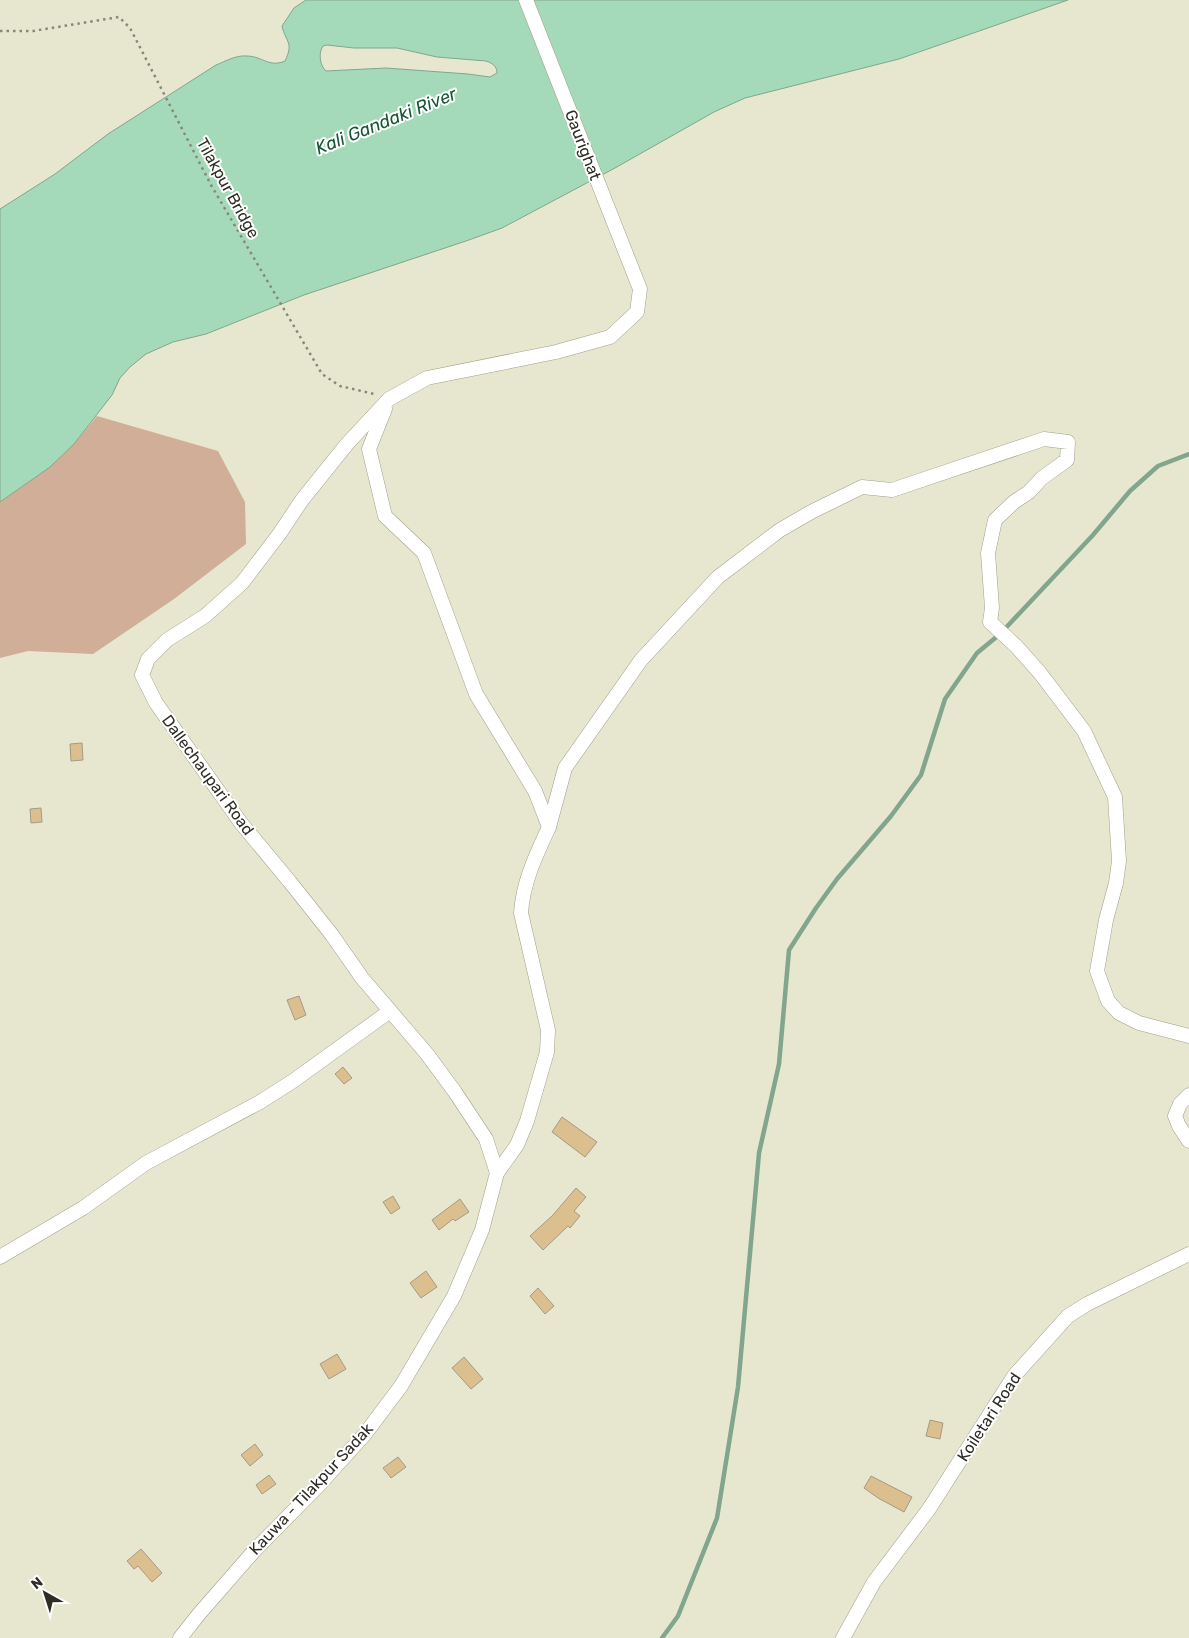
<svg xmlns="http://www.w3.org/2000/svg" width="1189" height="1638" font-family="Rubik,sans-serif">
<rect width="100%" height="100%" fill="#e7e7d0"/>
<path fill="#d0ae98" d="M97,416l121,35 27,51 1,42 -72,55 -81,55 -65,-3 -28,7v-156l50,-35 24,-23z"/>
<path fill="#a4dab9" stroke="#81a68d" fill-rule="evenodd" d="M306,0h762l-169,59 -154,39 -31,14 -99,56 -113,60 -36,13 -162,54 -98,39 -33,8 -27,12 -16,13 -10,11 -8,17 -38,49 -24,23 -50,35v-293l55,-35 53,-40 108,-69c10,-4 20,-10 31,-9 15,0 22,12 38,5 9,-19 1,-18 -3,-35l12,-18zM327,45l27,3h43l40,9 49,4c6,2 11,5 11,12l-7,4 -22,-3 -82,-6 -60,3c-6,-5 -8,-18 -3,-25z"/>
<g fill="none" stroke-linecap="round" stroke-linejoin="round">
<path stroke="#81a68d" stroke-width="4.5" d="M662,1638l16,-22 39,-98 21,-131 21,-234 20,-89 10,-114 27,-42 21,-29 54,-63 30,-41 24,-76 32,-46 23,-19 93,-99 37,-44 28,-25 31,-12"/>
</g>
<g fill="#dbbf8f" stroke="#a69a86">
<path d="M82,743l1,17 -12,1 -1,-17z"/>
<path d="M41,808l1,14 -11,1 -1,-14z"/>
<path d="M299,996l7,19 -11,5 -8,-20z"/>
<path d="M343,1067l9,11 -8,6 -9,-10z"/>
<path d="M562,1117l35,25 -12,15 -33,-25z"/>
<path d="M576,1188l10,9 -12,14 6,5 -10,12 -2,-2 -25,24 -13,-14 23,-21z"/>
<path d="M393,1196l7,12 -9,6 -8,-12z"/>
<path d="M460,1199l9,13 -14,9 -2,-2 -14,11 -7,-10z"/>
<path d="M426,1271l11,16 -16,11 -11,-15z"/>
<path d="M538,1288l16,18 -9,8 -15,-18z"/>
<path d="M337,1354l9,15 -17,10 -9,-15z"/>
<path d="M464,1357l19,22 -12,10 -19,-21z"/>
<path d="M930,1420l13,3 -3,16 -14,-3z"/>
<path d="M255,1444l8,11 -13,11 -9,-11z"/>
<path d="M398,1457l8,10 -15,11 -8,-10z"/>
<path d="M269,1475l7,9 -14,10 -6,-9z"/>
<path d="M871,1476l41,21 -8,15 -26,-14 -14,-10z"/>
<path d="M141,1549l21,24 -10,9 -14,-16 -4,3 -7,-8z"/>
</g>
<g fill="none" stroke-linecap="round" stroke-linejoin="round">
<g stroke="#a0a08a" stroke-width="15">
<g id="minor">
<path d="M549,827l16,-59 76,-108 77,-83 62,-47 33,-19 49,-24 30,3 152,-51 24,3 -1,18 -25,18 -13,14 -15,10 -19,18 -7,33 4,55 -2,14 26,24 24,27 44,58 31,66 4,64 -3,22 -10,37 -9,51 11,30 11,12 20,10 50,13"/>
<path d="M1189,1095l-9,9 -5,12 4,10 10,15"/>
<path d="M497,1173l-11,-34 -31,-47 -28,-38 -65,-76 -30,-43 -42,-53 -49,-59 -85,-120 -14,-28 6,-16 19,-19 38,-24 37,-33 38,-50 22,-33 45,-56 42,-45 38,-21 129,-26 54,-15 27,-25 3,-23 -114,-289"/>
<path d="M0,1257l83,-49 63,-45 114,-61 33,-21 97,-70"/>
<path d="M180,1638l19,-24 55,-63 64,-65 47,-52 36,-48 53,-90 28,-66 15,-57 20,-28 10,-24 20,-69 1,-22 -27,-117c2,-31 15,-58 28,-86l-14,-36 -59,-97 -52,-141 -39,-37 -16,-67 16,-40"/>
<path d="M843,1638l31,-56 55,-73 85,-133 54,-60 19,-12 102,-50"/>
</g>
</g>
<path stroke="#888879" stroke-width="2.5" stroke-dasharray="2.5 4" stroke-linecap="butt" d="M0,31h33l86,-14 11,11 81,157 111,189 18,12 34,8"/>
<use href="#minor" stroke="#fff" stroke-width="14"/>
</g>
<g text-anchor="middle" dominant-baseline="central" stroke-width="4" stroke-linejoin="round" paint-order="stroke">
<g font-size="16" fill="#2e2e25" stroke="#fff">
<text transform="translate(583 145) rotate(69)">Gaurighat</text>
<text transform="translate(228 188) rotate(61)">Tilakpur Bridge</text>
<text transform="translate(208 775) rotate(54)">Dallechaupari Road</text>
<text transform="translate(989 1417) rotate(-57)">Koiletari Road</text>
<text transform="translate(311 1489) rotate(-47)">Kauwa - Tilakpur Sadak</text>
</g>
<g font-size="18" font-style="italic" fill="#175537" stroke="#fff">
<text transform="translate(386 121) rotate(-22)">Kali Gandaki River</text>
</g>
</g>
<g transform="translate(45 1593) rotate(321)" stroke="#ffffff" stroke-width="4" paint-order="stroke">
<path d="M0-4L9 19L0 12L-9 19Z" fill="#2e2e25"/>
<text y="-8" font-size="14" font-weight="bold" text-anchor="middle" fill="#2e2e25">N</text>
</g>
</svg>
